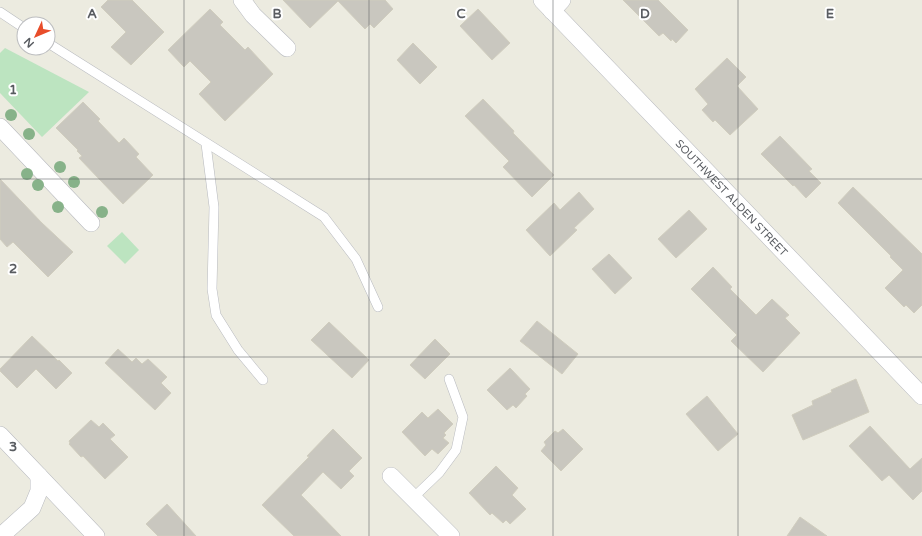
<svg xmlns="http://www.w3.org/2000/svg" width="922" height="536" font-family="'Varela Round',sans-serif">
<rect width="100%" height="100%" fill="#ecebe0"/>
<g fill="#bce4c0">
<path d="M5,48l84,44 -47,45 -42,-44v-40z"/>
<path d="M122,232l17,18 -14,14 -18,-18z"/>
</g>
<g fill="#c9c7bf" stroke="#d0cdbe">
<path d="M108,0h24l32,32 -33,33 -20,-18 15,-15 -25,-25z"/>
<path d="M283,0h102l8,9 -19,19 -4,-4 -5,5 -27,-28 -28,27z"/>
<path d="M623,0h35l30,30 -12,13 -4,-4 -1,2 -8,-8 -4,3z"/>
<path d="M210,9l13,13 -3,3 25,25 3,-3 25,27 -48,47 -26,-27 12,-12 -21,-21 -6,6 -16,-17z"/>
<path d="M478,9l32,34 -18,17 -32,-34z"/>
<path d="M413,43l24,24 -17,17 -23,-24z"/>
<path d="M727,58l19,19 -9,9 21,23 -28,26 -15,-15 -2,2 -11,-12 6,-6 -13,-15z"/>
<path d="M483,99l31,32 -1,2 41,42 -22,22 -29,-30 6,-6 -44,-45z"/>
<path d="M83,102l17,17 -2,2 21,22 5,-5 15,16 -3,3 17,18 -30,29 -44,-46 3,-2 -5,-5 1,-1 -22,-22z"/>
<path d="M780,136l32,33 -3,2 12,12 -15,15 -12,-13 -1,1 -32,-32z"/>
<path d="M0,179l42,44 31,29 -25,25 -35,-35 -6,5 -7,-8z"/>
<path d="M853,187l69,67v51l-8,8 -8,-8 -2,2 -19,-19 18,-18 -13,-13 1,-1 -53,-53z"/>
<path d="M579,192l15,17 -20,19 3,2 -27,26 -24,-26 28,-27 6,7z"/>
<path d="M689,210l18,19 -31,29 -18,-19z"/>
<path d="M609,254l23,24 -17,16 -23,-25z"/>
<path d="M713,267l19,20 -2,2 26,26 16,-16 17,16 -4,3 15,15 -37,39 -32,-31 6,-6 -46,-46z"/>
<path d="M537,321l41,33 -16,20 -42,-33z"/>
<path d="M329,322l40,38 -17,18 -41,-38z"/>
<path d="M32,336l26,25 1,-1 13,13 -16,16 -20,-20 -19,19 -17,-17v-2z"/>
<path d="M435,339l15,15 -25,25 -15,-14z"/>
<path d="M118,349l14,13 4,-4 6,6 6,-5 19,18 -6,6 10,10 -16,17 -50,-47z"/>
<path d="M510,368l20,21 -5,5 2,2 -11,12 -3,-3 -6,5 -20,-20z"/>
<path d="M856,379l13,33 -66,28 -11,-25 21,-10 -1,-4 20,-9 -1,-2z"/>
<path d="M707,396l31,38 -20,17 -32,-37z"/>
<path d="M438,409l15,15 -9,9 2,2 -3,3 6,5 -11,11 -6,-5 -7,7 -23,-24 20,-20 6,6z"/>
<path d="M91,420l8,7 4,-4 12,12 -5,4 18,18 -23,22 -22,-23 -2,1 -12,-13 1,-1 -1,-2z"/>
<path d="M870,426l40,43 12,-11v33l-9,9 -24,-25 -7,6 -33,-35z"/>
<path d="M333,429l29,29 -13,13 5,5 -13,13 -18,-17 -22,23 40,41h-47l-32,-31 47,-48 -2,-1z"/>
<path d="M563,429l20,20 -22,22 -20,-20 5,-6 -2,-3 11,-11 3,2z"/>
<path d="M496,466l22,22 -6,7 14,14 -16,15 -4,-4 -3,3 -11,-10 -2,2 -21,-22z"/>
<path d="M167,504l29,32h-38l-12,-12z"/>
<path d="M800,517l27,19h-40z"/>
</g>
<g fill="none" stroke-linecap="round" stroke-linejoin="round">
<g stroke="#b8babf" stroke-width="10">
<g id="lane">
<path d="M0,12l24,16"/>
<path d="M48,43l276,174 32,42 22,48"/>
<path d="M206,144l8,63 -2,82 4,26 22,35 25,30"/>
<path d="M413,498l26,-25 17,-23 7,-33 -14,-38"/>
</g>
</g>
<g stroke="#b8babf" stroke-width="18">
<g id="street">
<path d="M242,0l11,15 34,33"/>
<path id="s1" d="M542,0l380,396"/>
<path d="M552,11l10,-11"/>
<path d="M0,127l91,96"/>
<path d="M0,435l96,101"/>
<path d="M391,476l60,60"/>
<path d="M1,536l31,-28 7,-17v-15"/>
</g>
</g>
<use href="#lane" stroke="#fff" stroke-width="9"/>
<use href="#street" stroke="#fff" stroke-width="17"/>
</g>
<g fill="#87b289">
<circle cx="11" cy="115" r="6"/>
<circle cx="29" cy="134" r="6"/>
<circle cx="60" cy="167" r="6"/>
<circle cx="27" cy="174" r="6"/>
<circle cx="74" cy="182" r="6"/>
<circle cx="38" cy="185" r="6"/>
<circle cx="58" cy="207" r="6"/>
<circle cx="102" cy="212" r="6"/>
</g>
<path fill="none" stroke="#595c61" stroke-width="1" stroke-opacity="0.55" d="M184,0v536M369,0v536M553,0v536M738,0v536M0,179h922M0,357h922"/>
<g text-anchor="middle" dominant-baseline="central" stroke-width="4" stroke-linejoin="round" paint-order="stroke">
<g font-size="11" fill="#595c61" stroke="#fff">
<text stroke="none"><textPath href="#s1" startOffset="274">SOUTHWEST ALDEN STREET</textPath></text>
</g>
</g>
<g font-size="13" text-anchor="middle" font-weight="bold" fill="#595c61" stroke="#fff" stroke-width="4" stroke-linejoin="round" paint-order="stroke">
<text x="92" y="18">A</text>
<text x="277" y="18">B</text>
<text x="461" y="18">C</text>
<text x="645" y="18">D</text>
<text x="830" y="18">E</text>
<text x="13" y="94">1</text>
<text x="13" y="273">2</text>
<text x="13" y="451">3</text>
</g>
<g transform="translate(36 36) rotate(226)"><circle r="19" fill="#ffffff" stroke="#bdbec0"/>
<path d="M0-3L7 15L0 10L-7 15Z" fill="#e84d2a"/>
<text y="-6" font-size="11" font-weight="bold" text-anchor="middle" fill="#595c61">N</text>
</g>
</svg>
